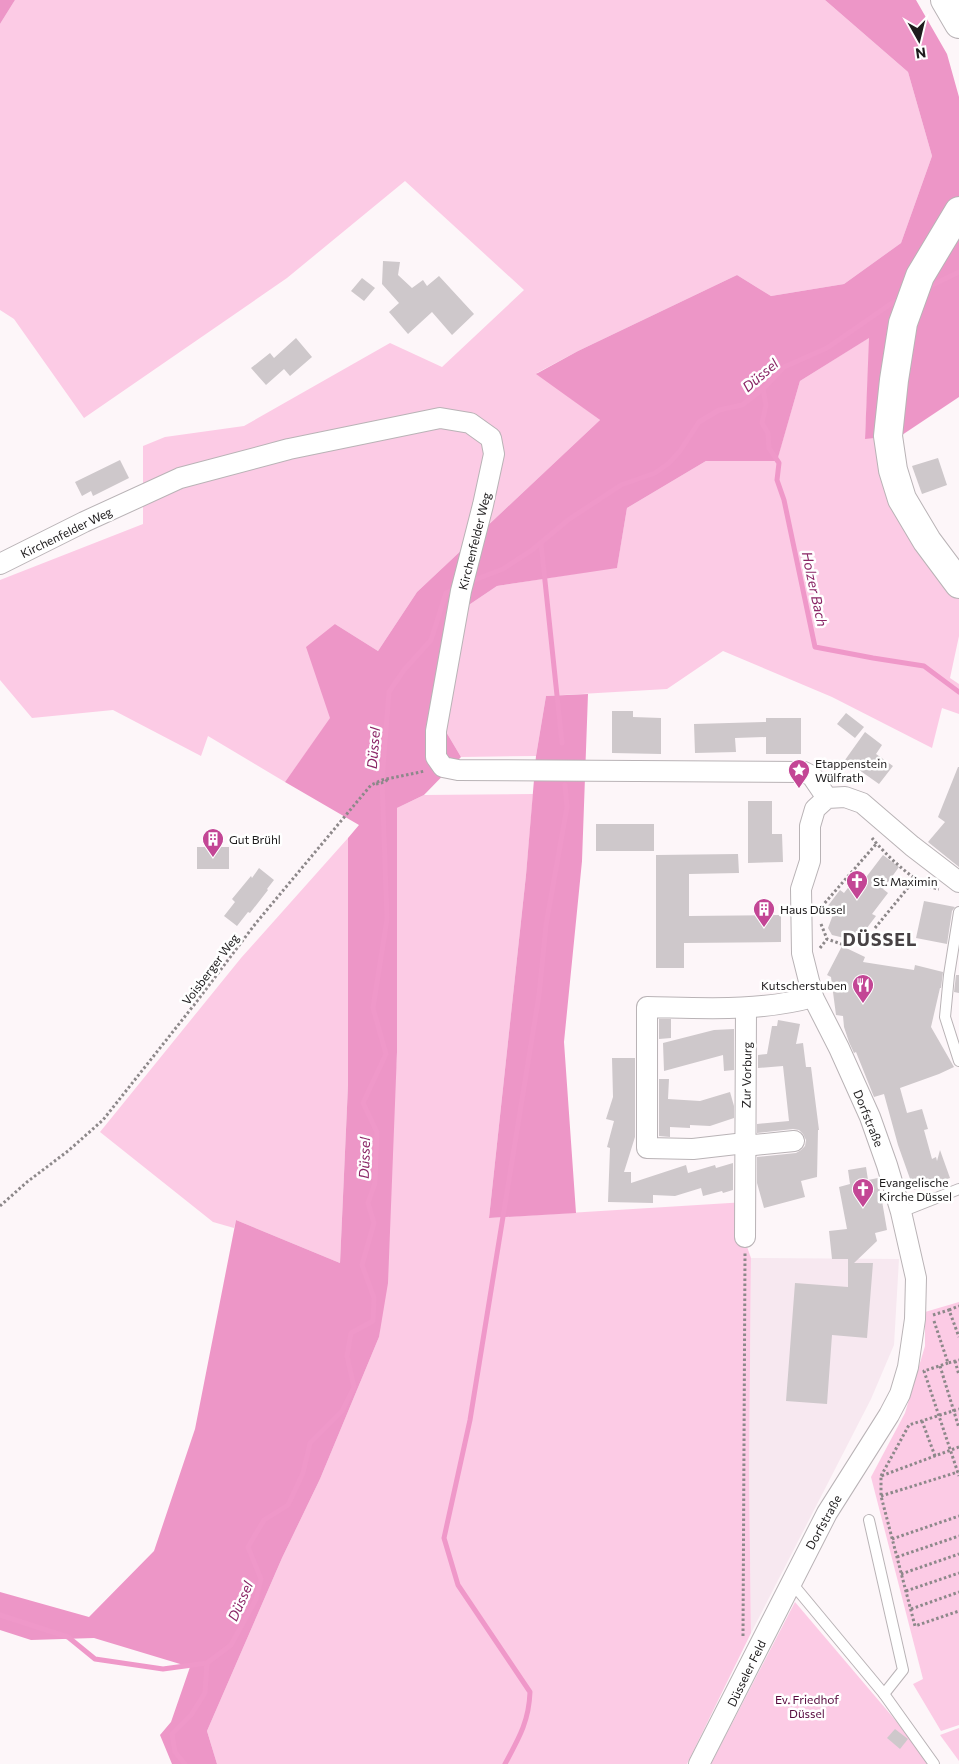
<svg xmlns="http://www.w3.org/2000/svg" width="959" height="1764" font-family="Commissioner,sans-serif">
<rect width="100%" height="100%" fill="#fdf6f9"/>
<path fill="#f7e8f0" d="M751,1258l148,1 -5,86 -23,54 -120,234 -2,-161z"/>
<g fill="#fccbe5">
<path d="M15,0h810l83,72 24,84 -31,87 -57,41 -73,12 -34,-21 -159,76 -41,22 63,47 -183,172 -39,59 -43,-27 -4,94 -46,64 -77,-46 -7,20 -88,-46 -81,8 -32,-38v-100l143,-56v-78l22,-9 79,-11 146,-83 52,24 82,-77 -119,-109 -118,97 -203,140 -70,-99 -14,-9v-286z"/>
<path d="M870,337l-5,101 11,-1 40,103 43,59v37l-9,42 9,6v30l-17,-6 -10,40 -100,-51 -109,-46 -56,38 -121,7 -10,60 -75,1 -16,-27v-109l52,-35 120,-19 10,-59 79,-47 71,-1 23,-79z"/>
<path d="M533,794l-7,81 -37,343 257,-16 -1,39 6,17 -2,214 2,161 -64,131h-470l-10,-33 75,-173 38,-79 59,-142 18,-285v-244l27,-13z"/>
<path d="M348,838v247l-8,178 -104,-43 -2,8 -21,-6 -113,-90 141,-174z"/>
<path d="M959,1302v423l-18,6 -28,-47 10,-5 -52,-202 34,-64 20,-67v-34z"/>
<path d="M795,1602l113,133 21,29h-218z"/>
<path d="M959,1728v33l-19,-26z"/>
</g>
<g fill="#ed96c7">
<path d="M0,0h15l-15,24z"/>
<path d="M825,0h91l31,54 12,43v300l-57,38 -37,4 4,-101 -69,43 -23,80h-71l-79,47 -10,60 -120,18 -52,35v109l16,27 -37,38 -27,13v244l-9,231 -9,54 -59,142 -38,79 -75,173 10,33h-45l-12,-29 11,-13 19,-55 -96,-29 -63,2 -31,-10v-38l89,25 65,-66 41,-122 41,-209 104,43 8,-178v-247l11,-13 -74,-43 45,-64 -24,-71 29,-23 43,27 39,-59 183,-172 -64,-46 42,-23 159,-76 34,21 73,-12 57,-41 31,-87 -24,-84z"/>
<path d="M588,694l-6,167 -18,181 12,171 -87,5 37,-343 10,-119 10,-60z"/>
</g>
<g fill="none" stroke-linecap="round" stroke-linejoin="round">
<g stroke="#ef98c9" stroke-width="5">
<path d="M926,288l33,-16"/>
<path d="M763,389l3,16 -4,18 6,10 1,15 10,15 -2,17 7,20 31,147 58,11 51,8 35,26"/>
<path d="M541,543l21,200"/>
<path d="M469,582l34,-13 29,-19 36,-30 53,-35 34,-12 14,-10 11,-12 19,-29 20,-12 23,-5 21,-16 21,-22 43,-19 65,-45 10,-4"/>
<path d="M0,1615l68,22 27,22 68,10 44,-6"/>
<path d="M185,1764l-10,-12 -3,-18 19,-19 14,-22 2,-30 24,-18 25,-46 5,-20 -13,-32 16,-27 24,-15 15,-32 7,-30 32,-32 12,-24 -7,-31 4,-23 22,-12 1,-23 -12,-33 12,-42 -6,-20 7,-20 2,-51 -14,-29 23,-49 -13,-46 14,-89 -5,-139 7,-88 15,-22 27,-30 15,-47 11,-5"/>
<path d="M505,1764c14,-26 24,-43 25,-72l-72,-107 -14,-47 26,-118 69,-425 7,-70 21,-118 -2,-22"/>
</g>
</g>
<g fill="#cec8cb">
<path d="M383,261l17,1 -2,13 14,13 11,-8 4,6 12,-10 35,38 -22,21 -20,-23 -24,22 -19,-22 10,-9 -17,-19z"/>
<path d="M362,278l13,10 -11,13 -13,-10z"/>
<path d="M296,338l16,19 -22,19 -6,-7 -18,16 -15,-17 19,-15 4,5z"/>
<path d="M938,458l9,27 -25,9 -10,-28z"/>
<path d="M120,460l9,18 -36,18 -2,-5 -9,5 -7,-14z"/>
<path d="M612,711h21v6l28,1v36l-49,-1z"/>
<path d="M846,713l18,14 -9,11 -18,-14z"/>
<path d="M766,718h35v36h-35v-17l-31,1 1,14 -41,1 -1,-29 72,-2z"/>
<path d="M865,732l17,13 -6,9 17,12 -14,18 -34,-24z"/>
<path d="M958,767h1v100l-31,-25 17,-20 -7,-5z"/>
<path d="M748,801h24v33h10l1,28 -35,1z"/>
<rect x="596" y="824" width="58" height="27"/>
<rect x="197" y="847" width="32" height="22"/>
<path d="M738,854l1,19 -50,1v42l92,-1v27l-97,1v25h-28v-113z"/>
<path d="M883,855l16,12 -16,22 5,4 -16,21 4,2 -19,25 -25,-6 -4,-7 6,-16 -7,-5 13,-17 4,3 14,-18 6,5z"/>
<path d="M259,868l15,12 -7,9 1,1 -18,23 -2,-1 -11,14 -13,-10 11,-14 -3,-3 19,-23 1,2z"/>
<path d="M924,901l31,6 -3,4 -5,33 -31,-6z"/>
<path d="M842,946l23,11 -2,5 51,8 1,-5 28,7 -2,16h-1l-9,39 23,40 -15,7 -39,14 7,25 15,-4 6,20 -4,1 8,29 4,-2 1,4 3,-11 10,28 -36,12 -16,-45 -14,-51 -10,3 -18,-45 -2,1 -5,-11 -5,-15 -1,-11 -7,-1 -5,-38 -4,-2z"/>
<path d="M956,975h3v18l-5,-1z"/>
<path d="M659,1019h12v19l-12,1z"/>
<path d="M778,1020l22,4 -4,20 7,-1 3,24h5l8,63h-1l-1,47 -16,4 4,16 -41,11 -7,-25v-26l39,-4 5,-3 4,-4 1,-6 -3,-6 -4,-4 -6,-1 -36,4v-9l32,-3 -6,-55 -25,2v-13l9,-1 5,-28h5z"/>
<path d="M734,1029v41l-10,1 -1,-16 -59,16 -1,-28 51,-13z"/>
<path d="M612,1058h23v79l-11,35h7v11l55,-18 2,8 27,-8 1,3 17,-5v27l-10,3 -1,-2 -19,5 -2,-8 -26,8 -22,-1v8l-45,-1 2,-54 -3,-1 7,-26 -8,-2 7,-22z"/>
<path d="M659,1079h10l-1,20 32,2 30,-9 4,14v12l-24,8 -20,-1v3l-20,-1v10l-11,-1z"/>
<path d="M866,1167l2,13 10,-2 9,52 -12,3 2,8 -23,22h19l-6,75 -35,-3 -5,69 -41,-3 9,-118 53,4v-28h-16l-3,-28 18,-2 -8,-42 11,-3 -2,-14z"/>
<path d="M895,1729l13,10 -8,10 -13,-11z"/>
</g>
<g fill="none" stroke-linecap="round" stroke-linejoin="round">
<g stroke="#b9b3b6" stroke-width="12">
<g id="service">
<path d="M959,912l-10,63 -4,42 14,44"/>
<path d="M901,1212l58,-23"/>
<path d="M869,1520l34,150 -19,24"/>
<path d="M791,1582l93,112 50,70"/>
</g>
</g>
<g stroke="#b9b3b6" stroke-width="22">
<g id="minor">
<path d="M0,564l84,-42 96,-44 109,-29 151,-31 30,5 21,15 3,16 -11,51 -22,86 -25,140v26l7,10 15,3 346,2 8,4 15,22"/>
<path d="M794,1141l-40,4 -9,-2 -52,6 -46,-1v-141c55,1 112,5 166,-10"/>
<path d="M745,1237l1,-229"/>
<path d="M699,1764l128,-251 62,-98 11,-21 8,-27 7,-48 1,-41 -15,-66 -14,-47 -17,-48 -31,-69 -26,-51 -11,-44 -1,-64 9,-28v-35l5,-17 12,-11 18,-1 17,6 50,43 47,36"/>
</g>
</g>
<g stroke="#b9b3b6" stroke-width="30">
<g id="secondary">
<path d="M945,0l14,24"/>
<path d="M959,211l-39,65 -17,47 -9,57 -6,56 5,34 9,29 25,42 32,43"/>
</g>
</g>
<g stroke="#8d888a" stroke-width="3" stroke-dasharray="2.5 2.5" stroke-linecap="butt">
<path d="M376,784l9,-2 3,-3"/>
<path d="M872,838c13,16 46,49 67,51"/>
<path d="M821,912l2,-7 54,-62"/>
<path d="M821,924l6,15 17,6"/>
<path d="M875,928l41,-50"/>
<path d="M820,948l7,-9"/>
<path d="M0,1206l27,-24 41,-31 35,-31 91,-115 62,-82 115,-138 11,-5 43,-9"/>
<path d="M949,1310l10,-4"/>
<path d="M933,1315l16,-5 10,27"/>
<path d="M934,1321l14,42 11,-3"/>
<path d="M955,1361l4,14"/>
<path d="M948,1363l-24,8 35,105"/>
<path d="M940,1366l19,62"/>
<path d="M922,1421l13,35"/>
<path d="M959,1447l-78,29v20l34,130 44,-15"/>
<path d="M881,1476l28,-51 50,-16"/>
<path d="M881,1496l77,-24"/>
<path d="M892,1539l67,-23"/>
<path d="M897,1557l62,-21"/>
<path d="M901,1574l58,-20"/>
<path d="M906,1591l53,-18"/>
<path d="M911,1609l48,-17"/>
<path d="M743,1636l2,-383"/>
</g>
<use href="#service" stroke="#fff" stroke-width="10"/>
<use href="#minor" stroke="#fff" stroke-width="20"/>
<use href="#secondary" stroke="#fff" stroke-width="28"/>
</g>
<defs>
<g id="sight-pin" transform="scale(1.125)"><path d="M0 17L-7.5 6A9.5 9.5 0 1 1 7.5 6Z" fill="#c34695" stroke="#fff"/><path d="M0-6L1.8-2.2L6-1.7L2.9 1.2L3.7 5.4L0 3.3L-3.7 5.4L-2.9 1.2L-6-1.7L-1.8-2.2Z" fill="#fff"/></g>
<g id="building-pin" transform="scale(1.125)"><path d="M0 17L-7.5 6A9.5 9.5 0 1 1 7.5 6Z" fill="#c34695" stroke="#fff"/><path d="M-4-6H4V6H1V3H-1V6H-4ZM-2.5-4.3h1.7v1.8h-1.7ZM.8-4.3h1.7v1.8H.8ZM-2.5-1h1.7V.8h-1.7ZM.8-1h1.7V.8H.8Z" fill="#fff"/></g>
<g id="church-pin" transform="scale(1.125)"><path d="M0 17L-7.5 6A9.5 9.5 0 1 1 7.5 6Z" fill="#c34695" stroke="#fff"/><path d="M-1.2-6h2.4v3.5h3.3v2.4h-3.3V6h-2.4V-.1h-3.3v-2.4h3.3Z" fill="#fff"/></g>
<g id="restaurant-pin" transform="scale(1.125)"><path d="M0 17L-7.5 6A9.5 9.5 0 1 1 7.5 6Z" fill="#c34695" stroke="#fff"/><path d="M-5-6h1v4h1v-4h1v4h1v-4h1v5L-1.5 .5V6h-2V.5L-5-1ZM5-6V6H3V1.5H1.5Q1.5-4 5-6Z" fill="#fff"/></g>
</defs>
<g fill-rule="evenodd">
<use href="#sight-pin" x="799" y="770"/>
<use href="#building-pin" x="213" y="839"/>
<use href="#church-pin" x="857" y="881"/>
<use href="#building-pin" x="764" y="909"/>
<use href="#restaurant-pin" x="863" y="985"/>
<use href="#church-pin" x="863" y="1189"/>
</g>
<g text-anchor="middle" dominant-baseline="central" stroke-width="5" stroke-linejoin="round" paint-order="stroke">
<g font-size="12" fill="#1d1b1c" stroke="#fff">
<text transform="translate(66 532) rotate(-26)">Kirchenfelder Weg</text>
<text transform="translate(474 541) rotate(-76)">Kirchenfelder Weg</text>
<text transform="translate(210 969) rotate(-53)">Voisberger Weg</text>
<text transform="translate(746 1075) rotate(-89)">Zur Vorburg</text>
<text transform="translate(869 1118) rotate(68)">Dorfstraße</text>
<text transform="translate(823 1522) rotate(-61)">Dorfstraße</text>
<text transform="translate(746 1673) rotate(-64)">Düsseler Feld</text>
</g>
<g font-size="12" fill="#1d1b1c" stroke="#fff" text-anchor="start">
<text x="815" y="763">Etappenstein<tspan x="815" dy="14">Wülfrath</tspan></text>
<text x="229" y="839">Gut Brühl</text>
<text x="873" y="881">St. Maximin</text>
<text x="780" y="909">Haus Düssel</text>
<text x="847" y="985" text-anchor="end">Kutscherstuben</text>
<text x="879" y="1182">Evangelische<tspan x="879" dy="14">Kirche Düssel</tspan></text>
</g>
<g font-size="12" fill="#56093d" stroke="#fff">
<text x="807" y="1699">Ev. Friedhof<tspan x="807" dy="14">Düssel</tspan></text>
</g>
<g font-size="14" font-style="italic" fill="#8a2666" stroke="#fff">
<text transform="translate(760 375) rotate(-41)">Düssel</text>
<text transform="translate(815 589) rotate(78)">Holzer Bach</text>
<text transform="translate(373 748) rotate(-85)">Düssel</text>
<text transform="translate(364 1158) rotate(-88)">Düssel</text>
<text transform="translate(240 1601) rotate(-66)">Düssel</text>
</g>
<g font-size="18" font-weight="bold" letter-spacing="1" fill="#474244" stroke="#fff">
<text x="880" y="939">DÜSSEL</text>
</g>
</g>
<g transform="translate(919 40) rotate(172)" stroke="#ffffff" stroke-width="4" paint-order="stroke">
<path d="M0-4L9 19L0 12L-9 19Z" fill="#1d1b1c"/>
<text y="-8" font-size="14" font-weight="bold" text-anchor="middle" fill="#1d1b1c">N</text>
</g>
</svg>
